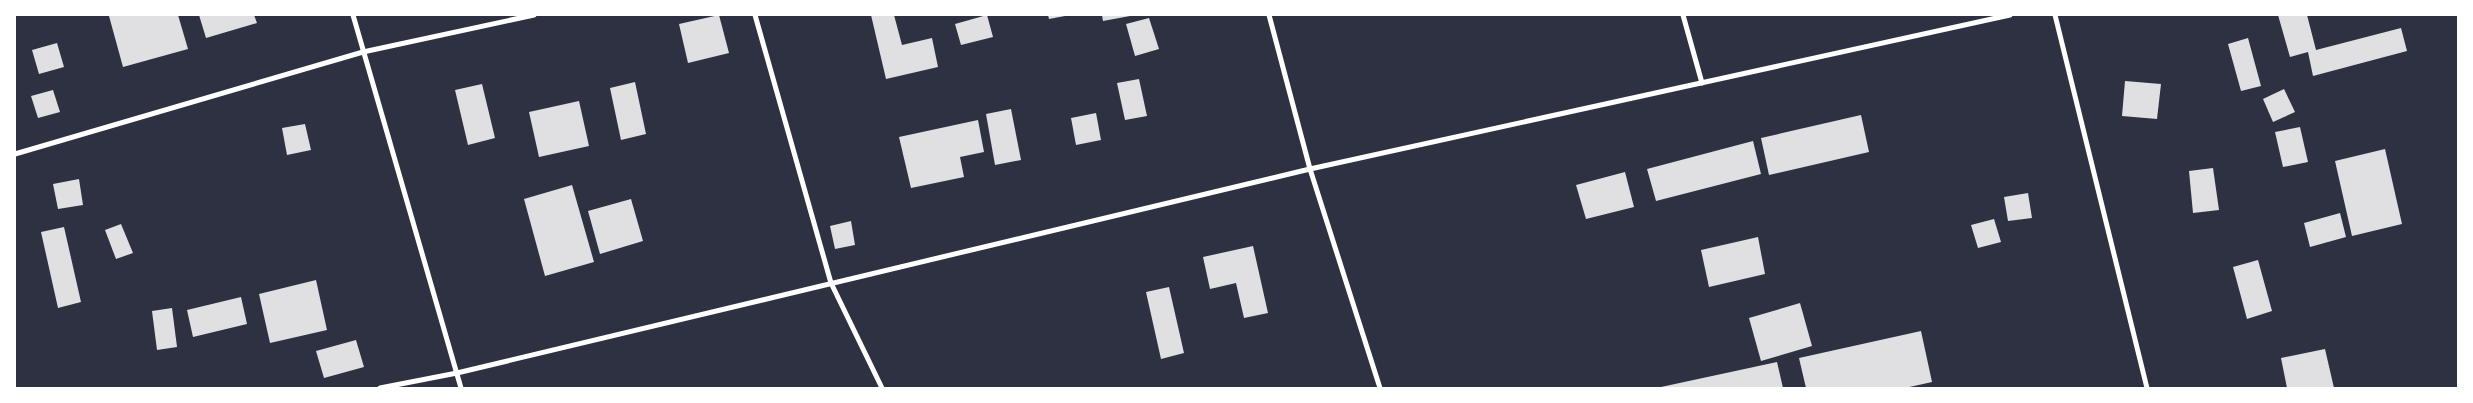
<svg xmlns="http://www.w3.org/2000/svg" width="2473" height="403" font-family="Mulish,sans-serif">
<rect width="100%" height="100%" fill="#2d3142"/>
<g fill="#e0e0e3">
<path d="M113,15h65l10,34 -65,18 -14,-51z"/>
<path d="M199,15h55l3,8 -51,15z"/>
<path d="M719,15l10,38 -41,10 -9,-39z"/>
<path d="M871,15h23l8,30 30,-7 6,29 -52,12z"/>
<path d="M987,15l6,22 -32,8 -6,-21z"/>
<path d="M1048,15h17v1l-16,3z"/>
<path d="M1102,15h28v1l-27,5z"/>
<path d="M2278,15h29l9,35 85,-22 6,23 -94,25 -5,-24 -18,5z"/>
<path d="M1149,18l10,31 -24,7 -9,-32z"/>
<path d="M2248,38l13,48 -20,5 -13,-47z"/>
<path d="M57,43l7,24 -25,7 -7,-24z"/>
<path d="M1139,79l8,37 -22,4 -8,-37z"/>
<path d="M2125,81l36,3 -4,35 -35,-3z"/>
<path d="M635,82l11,52 -25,6 -11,-52z"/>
<path d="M482,84l13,54 -27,7 -13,-55z"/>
<path d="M2284,89l11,23 -22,10 -10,-23z"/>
<path d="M53,90l7,22 -22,6 -7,-22z"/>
<path d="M579,101l10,45 -50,11 -10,-45z"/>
<path d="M1011,109l10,51 -26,5 -9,-51z"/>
<path d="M1096,113l5,27 -25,5 -5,-27z"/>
<path d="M1861,115l8,37 -100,23 -8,-37z"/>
<path d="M978,120l6,32 -24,5 4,20 -53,11 -12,-51z"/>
<path d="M305,124l6,26 -24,5 -5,-27z"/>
<path d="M2300,127l8,35 -25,5 -8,-35z"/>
<path d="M1753,141l8,33 -105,27 -9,-32z"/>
<path d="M2385,149l17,75 -50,12 -17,-75z"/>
<path d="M2213,168l6,42 -26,3 -4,-42z"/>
<path d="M1625,172l9,35 -48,12 -10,-34z"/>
<path d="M79,179l4,26 -25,4 -5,-25z"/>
<path d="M572,185l22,77 -49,14 -21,-77z"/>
<path d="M2028,193l4,25 -24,3 -4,-24z"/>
<path d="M631,199l12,42 -43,13 -12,-43z"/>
<path d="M2340,213l6,24 -36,10 -6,-24z"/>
<path d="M1994,219l7,23 -23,6 -7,-23z"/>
<path d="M851,221l4,24 -20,4 -5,-23z"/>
<path d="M121,224l12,29 -17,6 -11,-29z"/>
<path d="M64,227l17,75 -23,6 -17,-76z"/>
<path d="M1758,237l7,37 -56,13 -8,-37z"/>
<path d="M1253,246l15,67 -24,5 -8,-35 -26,6 -7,-32z"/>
<path d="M2258,260l14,51 -25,8 -14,-52z"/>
<path d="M316,280l11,50 -57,13 -11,-49z"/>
<path d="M1169,287l15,66 -23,6 -15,-67z"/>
<path d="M241,297l6,27 -54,13 -6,-27z"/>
<path d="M1800,303l12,43 -51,15 -12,-43z"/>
<path d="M172,308l5,39 -20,3 -5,-39z"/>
<path d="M1921,331l11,51 -27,6h-99l-7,-30z"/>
<path d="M356,340l8,27 -40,11 -8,-27z"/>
<path d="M2325,349l9,39h-47l-6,-30z"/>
<path d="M1777,362l6,26h-122v-1z"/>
</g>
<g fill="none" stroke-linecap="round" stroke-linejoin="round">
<g stroke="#fff" stroke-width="5">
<path d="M353,15l108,373"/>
<path d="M755,15l76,268 51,105"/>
<path d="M1269,15l41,154 70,219"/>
<path d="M1683,15l19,68"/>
<path d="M2055,15l92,373"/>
<path d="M15,154l348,-102 171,-37"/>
<path d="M380,388l77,-15 853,-204 700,-154"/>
</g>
</g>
<rect width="2473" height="403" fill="none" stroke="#ffffff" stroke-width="32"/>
</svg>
